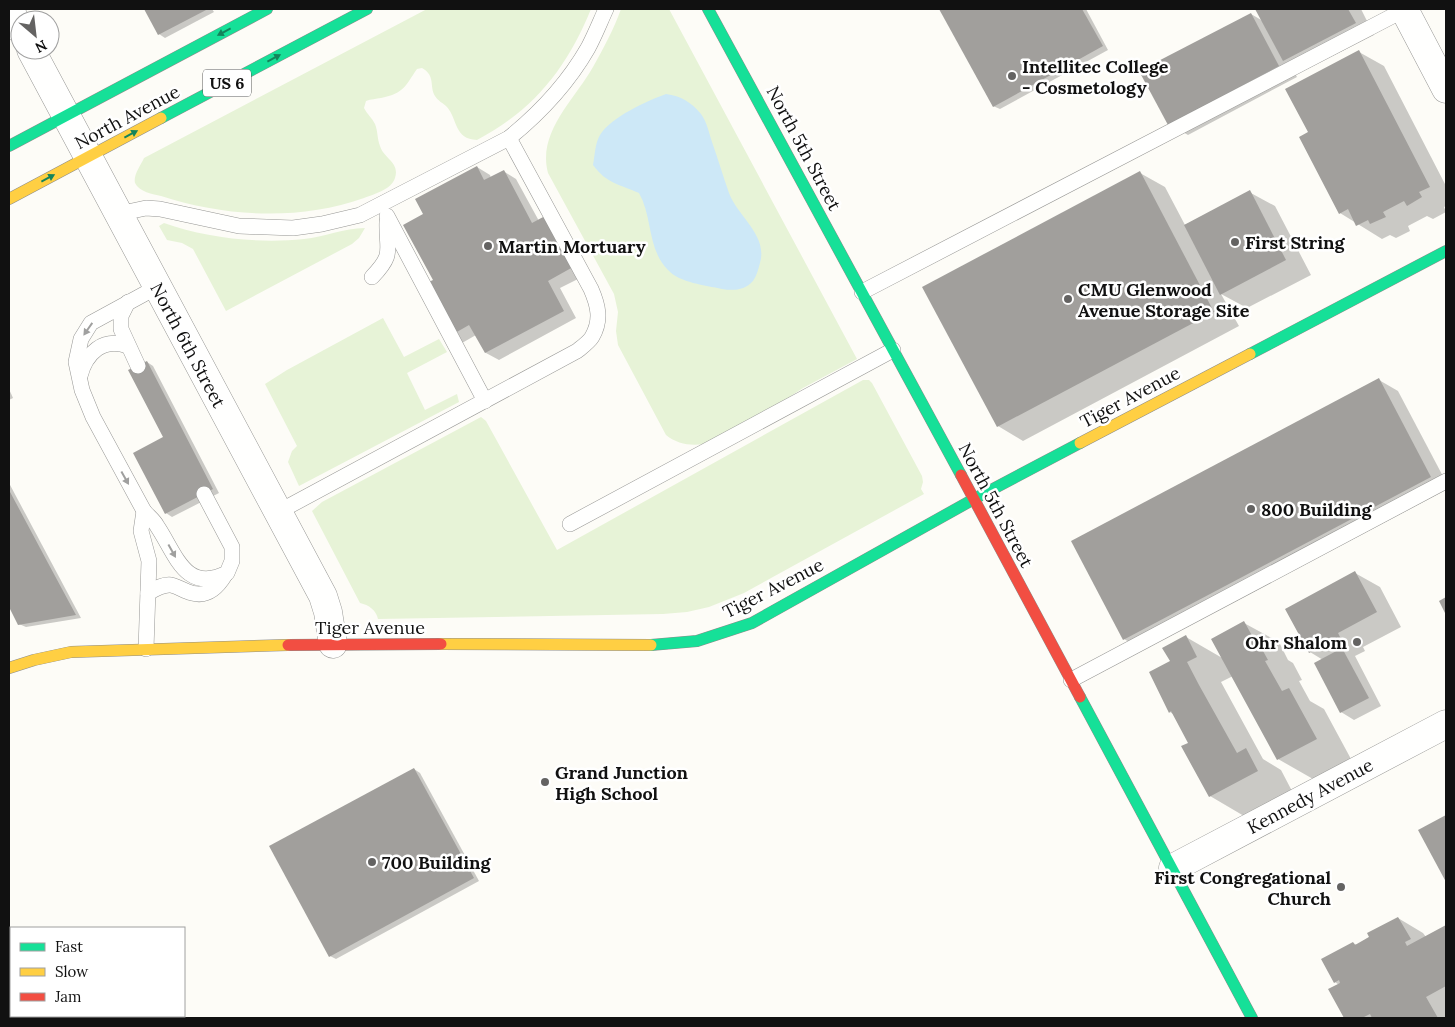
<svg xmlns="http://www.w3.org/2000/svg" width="1455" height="1027" font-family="Lora,serif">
<rect width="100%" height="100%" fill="#fdfcf7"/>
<g fill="#e7f3d7">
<path d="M427,9h164c-24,59 -57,101 -114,131 -23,-1 -19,-20 -30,-33 -4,-4 -9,-6 -12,-11 -6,-10 1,-20 -13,-28l-5,1c-12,17 -12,24 -36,29 -5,1 -10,1 -15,3l-2,7c3,6 8,10 11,16 3,7 2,15 5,22 4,13 20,16 15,32 -4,12 -21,16 -31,20 -65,23 -138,19 -203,-2 -8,-2 -22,-4 -26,-13 -2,-8 6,-18 9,-25z"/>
<path d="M621,9h48l188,350 -54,29 -27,18 -72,38c-14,2 -27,0 -38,-9l-48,-90 -2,-14 2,-19 -4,-18 -66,-121c-11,-41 27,-74 45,-106 10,-18 21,-38 28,-58z"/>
<path d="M164,223c42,15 95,21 140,16 20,-2 40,-11 61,-11l-6,10 -7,6 -126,67 -33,-62 -11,-6 -15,-3 -8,-14z"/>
<path d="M383,318l21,39 35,-18 8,13 -40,21 18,37 32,-16 2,8 -160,84 -11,-24 4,-11 5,-5 -32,-62 22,-14z"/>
<path d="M863,380h6l3,3 50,93 1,6 -2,7 3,5 -180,99 -35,14 -22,5 -24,2 -285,5c-2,-9 -9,-14 -18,-16l-48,-92 10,-9 159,-85 5,4 71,129z"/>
</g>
<path fill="#cde8f7" d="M666,94c15,2 25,8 35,20 6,8 8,19 11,28 6,17 11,34 17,51 9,24 39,42 31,70 -2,7 -3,12 -7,18 -8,9 -19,10 -31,8 -17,-4 -42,-6 -54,-19 -21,-21 -15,-52 -29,-77 -20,-9 -32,-9 -46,-28 2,-10 2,-22 7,-30 11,-18 47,-34 66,-41z"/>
<g fill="#0003">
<path d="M146,9h66l2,3 -49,26 -6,-4z"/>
<path d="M940,9h146l22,41 -108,59 -7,-3z"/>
<path d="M1256,9h105l13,26 -71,36 -13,-7 7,13 -109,58 -19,-11 82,-110 12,7z"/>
<path d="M1359,52l25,14 62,120v20l-2,1 2,5 -13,7 -6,-3 -19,10 2,5 -14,7 -6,-3 -8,4 -42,-26 -31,-80z"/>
<path d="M477,167l13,8 1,3 12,-7 13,8 23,42 47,54 -26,13 16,30 -77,42 -13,-7 -10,-18 -14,8 -27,-63 -10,-65z"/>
<path d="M1140,173l25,14 20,38 64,-33 26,14 36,69 -64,33 -26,-14 18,32 -216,115 -25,-15z"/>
<path d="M147,362l6,4 66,127 -47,24 -6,-4 -1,-75z"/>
<path d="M1379,380l19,11 48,91v8l-303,160 -19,-11z"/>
<path d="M9,389l4,9 -4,2z"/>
<path d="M9,483l72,135 -55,9 -7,-3 -10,-20z"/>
<path d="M1355,573l25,14 21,40 -38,20 2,4 -10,5 26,50 -27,14 -13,-8 -18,-52 -13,-8z"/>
<path d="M1244,623l35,19 9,18 5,3 9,17 -3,1 11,20 14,8 27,50 -38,20 -35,-20 -45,-83 -12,6 42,77 18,11 11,21 -48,25 -34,-20 -21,-53 -16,-29 -3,-2 1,-51 15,-24 38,22z"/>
<path d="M414,769l6,4 59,108 -143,78 -6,-3z"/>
<path d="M1446,816v63l-26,-49z"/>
<path d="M1398,918l25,15 3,4 20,-10v91h-101l-15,-28 9,-5 -4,-3 18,-39 4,2z"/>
</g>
<g fill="#a19f9c">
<path d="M144,9h64l-50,26z"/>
<path d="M939,9h143l21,37 -110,61z"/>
<path d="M1255,9h93l8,14 -73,38z"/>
<path d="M1251,13l28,53 -111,59 -29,-54z"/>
<path d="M1359,50l71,137 -11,5 3,5 -15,9 -3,-5 -21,11 3,5 -16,7 -2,-4 -12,6 -8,-17 -9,5 -40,-77 9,-5 -23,-43z"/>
<path d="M477,166l7,14 20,-10 28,53 13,-7 28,51 -25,14 16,30 -79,42 -16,-28 -21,12 -28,-51 13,-6 -30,-55 20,-11 -8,-15z"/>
<path d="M1140,171l74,141 -217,115 -75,-140z"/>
<path d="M1250,190l36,70 -66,35 -36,-70z"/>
<path d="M147,361l66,128 -48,25 -32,-61 30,-16 -35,-67z"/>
<path d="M1379,378l52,99 -308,163 -52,-99z"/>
<path d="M9,490l39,73 28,52 -58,10 -9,-18z"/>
<path d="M1355,571l22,41 -39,21 2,4 -31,16 -24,-44z"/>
<path d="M1446,597v18l-7,-14z"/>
<path d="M1244,621l12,22 2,-1 10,18 -3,1 17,30 7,-3 28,51 -40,21 -66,-121z"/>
<path d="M1186,635l11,22 -10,5 12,23 38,68 9,-5 12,23 -49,26 -28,-51 7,-3 -17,-32 -2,2 -20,-41 21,-11 -8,-13z"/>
<path d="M1342,648l27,50 -29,15 -26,-50z"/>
<path d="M414,768l60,110 -145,79 -60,-111z"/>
<path d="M1446,815v67l-28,-52z"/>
<path d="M1398,917l13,22 -6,3 2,4 39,-21v61l-20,11 12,21h-66l-2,-4 -8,4h-18l-16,-29 12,-6 -1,-3 -5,3 -13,-24 32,-17 2,3 14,-8 -2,-4z"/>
</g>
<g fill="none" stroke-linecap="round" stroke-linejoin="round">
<g stroke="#979795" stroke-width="16">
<g id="lane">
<path d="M118,214l28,-6 14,1 79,17 54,2 29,-4 38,-9 149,-77c32,-26 59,-55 79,-90 7,-13 12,-26 18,-39"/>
<path d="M387,216l98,185"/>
<path d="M372,277c23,-24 14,-26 15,-55"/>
<path d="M157,287l-66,36 -10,16 -5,23 6,28 11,27 51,94c4,5 10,9 13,15 19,28 28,68 70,47l5,-12v-14l-28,-53"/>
<path d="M862,292l544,-283"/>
<path d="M128,302l-7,14v13l17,37"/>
<path d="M80,376c6,-23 23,-39 48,-30"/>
<path d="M144,511l-3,20 8,30 -3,88"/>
<path d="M278,512l299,-161c5,-4 12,-9 15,-14 10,-17 6,-32 -1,-48l-82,-151"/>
<path d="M570,524l323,-174"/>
<path d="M148,593c7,-4 15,-9 23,-8 5,1 10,4 15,6 18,8 30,-1 39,-16"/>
<path d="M1071,680l375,-199"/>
</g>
</g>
<g stroke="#979795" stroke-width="29">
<g id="street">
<path d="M9,9l11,20"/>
<path d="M1404,9l42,80"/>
<path d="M31,50l292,546 5,16 5,32"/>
<path d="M1173,868l273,-144"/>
</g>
</g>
<g stroke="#8e8d8b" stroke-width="12">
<g id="fast">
<path d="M708,9l253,466"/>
<path d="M161,118l206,-109"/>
<path d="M9,146l258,-137"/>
<path d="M1250,354l196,-103"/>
<path d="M651,645l46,-4 55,-18 222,-124 106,-56"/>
<path d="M1080,697l172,321"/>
</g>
</g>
<g stroke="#8e8d8b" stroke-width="12">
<g id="slow">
<path d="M9,199l152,-81"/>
<path d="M1080,443l170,-89"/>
<path d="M441,644l210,1"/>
<path d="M9,668l25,-8 37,-8 217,-7"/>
</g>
</g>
<g stroke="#8e8d8b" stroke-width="12">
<g id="jam">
<path d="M961,475l119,222"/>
<path d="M288,645l153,-1"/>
</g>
</g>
<use href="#lane" stroke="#fffffe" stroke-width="15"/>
<use href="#street" stroke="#fffffe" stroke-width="28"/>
<use href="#fast" stroke="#16e098" stroke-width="11"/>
<use href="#slow" stroke="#ffcf43" stroke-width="11"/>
<use href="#jam" stroke="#f24e42" stroke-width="11"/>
</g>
<defs><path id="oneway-solid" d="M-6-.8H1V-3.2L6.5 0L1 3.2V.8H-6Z" transform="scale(1.25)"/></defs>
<g fill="#14835b">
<use href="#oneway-solid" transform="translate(224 32) rotate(152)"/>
<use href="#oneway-solid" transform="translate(274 58) rotate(-28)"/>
<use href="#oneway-solid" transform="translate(131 134) rotate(-28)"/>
<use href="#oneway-solid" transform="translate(48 178) rotate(-28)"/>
</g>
<g fill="#a0a09f">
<use href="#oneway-solid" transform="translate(88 329) rotate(125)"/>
<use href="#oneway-solid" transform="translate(125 478) rotate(61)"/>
<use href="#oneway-solid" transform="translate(172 551) rotate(61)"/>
</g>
<g fill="#646362" stroke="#fff" stroke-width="2">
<circle cx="1012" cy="76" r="5"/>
<circle cx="1235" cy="242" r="5"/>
<circle cx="488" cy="246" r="5"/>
<circle cx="1068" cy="299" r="5"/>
<circle cx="1251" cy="509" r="5"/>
<circle cx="1357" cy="642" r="5"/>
<circle cx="545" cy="782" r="5"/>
<circle cx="372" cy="862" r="5"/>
<circle cx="1341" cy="887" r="5"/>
</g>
<g text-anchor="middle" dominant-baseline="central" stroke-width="5" stroke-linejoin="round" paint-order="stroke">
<rect fill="#fff" stroke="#585858" stroke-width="1" x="203" y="69.5" width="48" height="27" rx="4"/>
<g font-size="16" font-weight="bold" fill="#111">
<text x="227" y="83">US 6</text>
</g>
<g font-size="18" font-weight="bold" fill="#111" stroke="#fff" text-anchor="start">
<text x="1022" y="66">Intellitec College<tspan x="1022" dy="21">- Cosmetology</tspan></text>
<text x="1245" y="242">First String</text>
<text x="498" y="246">Martin Mortuary</text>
<text x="1078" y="289">CMU Glenwood<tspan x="1078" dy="21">Avenue Storage Site</tspan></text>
<text x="1261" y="509">800 Building</text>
<text x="1347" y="642" text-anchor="end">Ohr Shalom</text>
<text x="555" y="772">Grand Junction<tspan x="555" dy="21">High School</tspan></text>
<text x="382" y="862">700 Building</text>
<text x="1331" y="877" text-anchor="end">First Congregational<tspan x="1331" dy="21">Church</tspan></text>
</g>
<g font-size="18" fill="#111" stroke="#fff">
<text transform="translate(127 117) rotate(-28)">North Avenue</text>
<text transform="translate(804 148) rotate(62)">North 5th Street</text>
<text transform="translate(188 345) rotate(62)">North 6th Street</text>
<text transform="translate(1130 397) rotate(-28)">Tiger Avenue</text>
<text transform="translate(996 505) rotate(62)">North 5th Street</text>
<text transform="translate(773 588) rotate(-27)">Tiger Avenue</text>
<text x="370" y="627">Tiger Avenue</text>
<text transform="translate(1310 796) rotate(-28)">Kennedy Avenue</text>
</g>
</g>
<rect width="1455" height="1027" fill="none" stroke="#111111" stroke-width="20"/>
<rect x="10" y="927" width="175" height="90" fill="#ffffff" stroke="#a0a0a0"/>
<rect x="20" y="943" width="25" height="8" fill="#16e098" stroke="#a0a0a0"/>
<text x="55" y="952" font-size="15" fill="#111111">Fast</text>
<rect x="20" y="968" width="25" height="8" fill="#ffcf43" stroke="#a0a0a0"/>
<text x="55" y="977" font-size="15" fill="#111111">Slow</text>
<rect x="20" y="993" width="25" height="8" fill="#f24e42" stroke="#a0a0a0"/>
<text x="55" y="1002" font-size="15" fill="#111111">Jam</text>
<g transform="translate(35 35) rotate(152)"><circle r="24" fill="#ffffff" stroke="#a0a0a0"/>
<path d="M0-4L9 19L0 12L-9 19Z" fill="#646362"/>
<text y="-8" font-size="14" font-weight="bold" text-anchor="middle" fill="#111111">N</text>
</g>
</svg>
